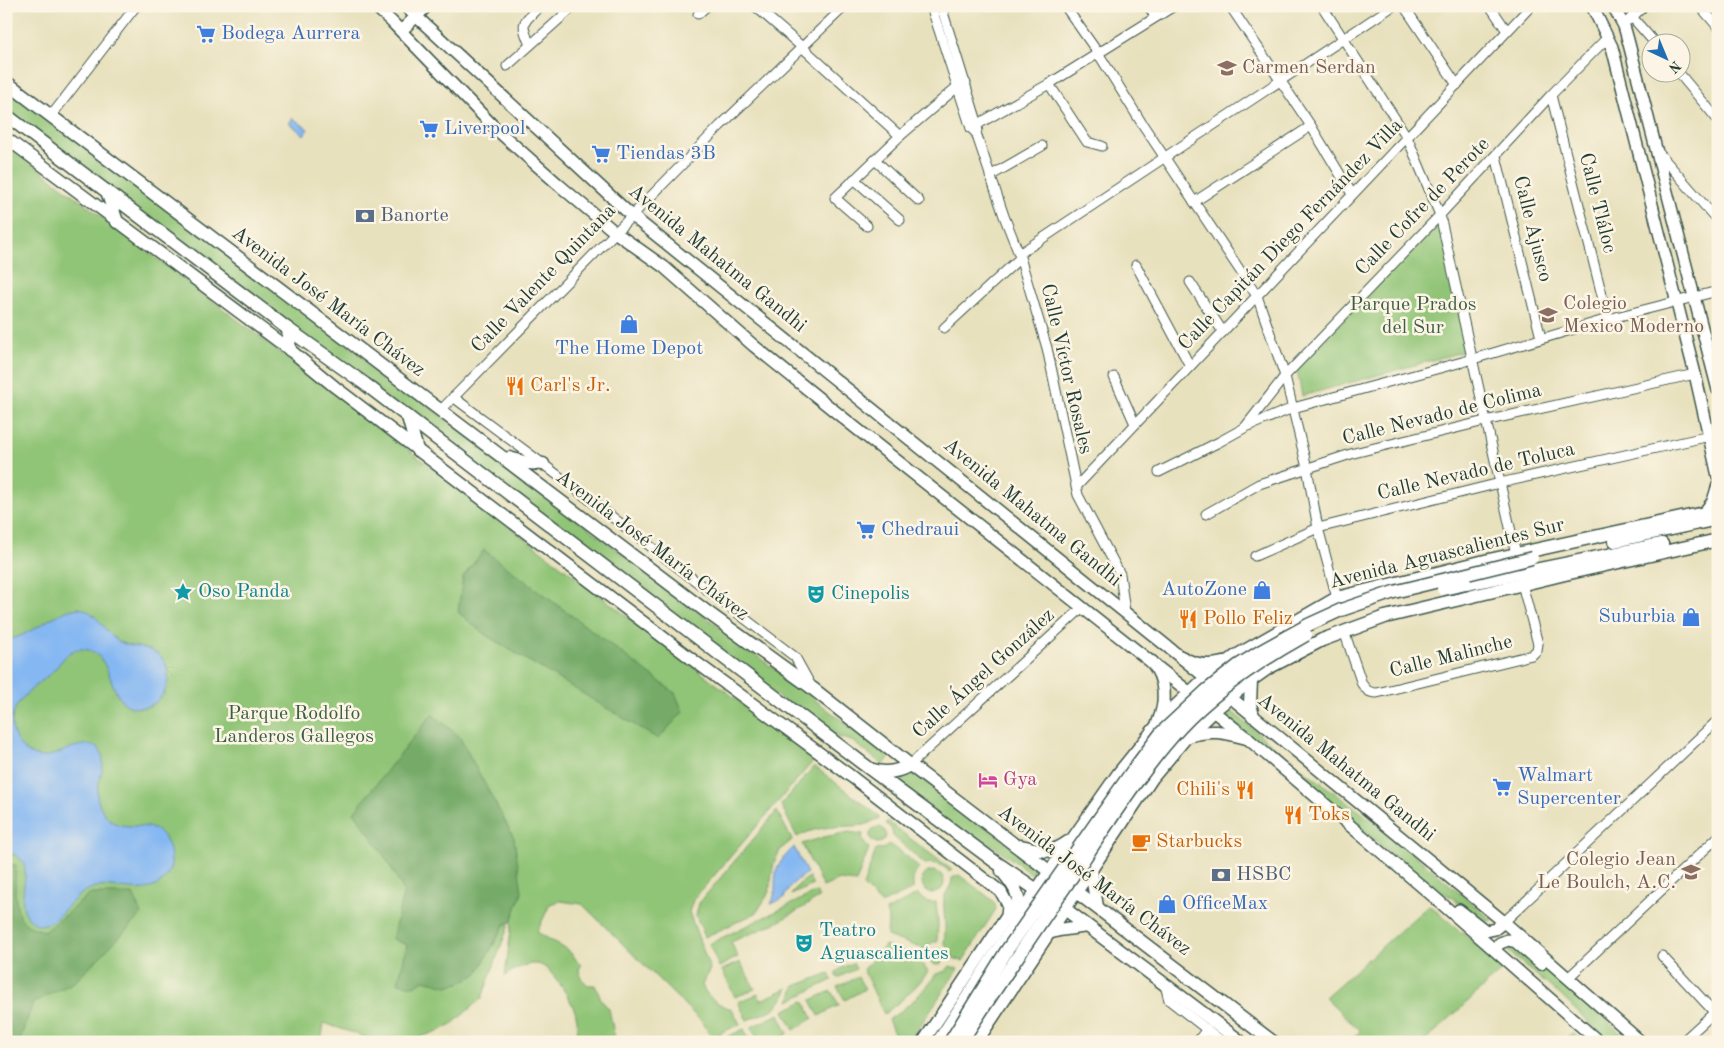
<svg xmlns="http://www.w3.org/2000/svg" width="1724" height="1048" font-family="'Old Standard TT',serif">
<rect width="100%" height="100%" fill="#fcf5e5"/>
<filter id="ink" filterUnits="userSpaceOnUse"><feTurbulence type="fractalNoise" baseFrequency=".02" numOctaves="2"/><feDisplacementMap in="SourceGraphic" scale="10" xChannelSelector="R" yChannelSelector="G"/><feConvolveMatrix kernelMatrix="1 2 1 2 8 2 1 2 1" color-interpolation-filters="sRGB"/></filter>
<filter id="wash" filterUnits="userSpaceOnUse"><feTurbulence type="fractalNoise" baseFrequency=".0096" numOctaves="4" result="noise"/><feDisplacementMap in="SourceGraphic" scale="20" xChannelSelector="R" yChannelSelector="G"/><feGaussianBlur stdDeviation="1.12" result="paint"/><feColorMatrix in="noise" values="0 0 0 0 0 0 0 0 0 0 0 0 0 0 0 0 0 1.4 0 .05"/><feComposite in="paint" operator="in"/></filter>
<g filter="url(#wash)">
<rect width="100%" height="100%" fill="#e8e1be"/>
<g fill="#90c476" stroke="#588055">
<path d="M6,85l884,672 -7,8 -31,-24 -25,-7 -821,-622z"/>
<path d="M6,144l809,615 -122,141 -4,12 21,57 -8,16c5,13 17,20 30,24l8,15 -20,9 4,9h-10l-10,-18 -122,-120 -22,-3 -10,3 -13,28 32,19 12,14 -2,5 2,8 7,7h7l7,16 7,8 6,29 -1,4h-38c2,-8 2,-19 0,-27 -3,-13 -23,-45 -35,-50 -12,-4 -27,4 -36,11l8,-63 -31,85 -30,26 -11,6 -32,11 -30,1 -55,-19 -3,19h-315z"/>
<path d="M1440,220l29,130 -167,46 -5,-27z"/>
<path d="M1225,708l5,2 63,52 88,65 111,93 -4,1 -3,-1 -72,-48 -191,-158z"/>
<path d="M814,766l65,50v3c-6,1 -10,5 -15,6 -25,3 -43,-1 -67,12l-16,-32z"/>
<path d="M912,770l125,96 -5,8 -40,-29 -46,-21 -58,-43z"/>
<path d="M777,811l15,29 -11,9 -7,13 -5,31 -13,20 -51,24 -9,-21 3,-13z"/>
<path d="M887,821l65,49 -3,2c-6,-8 -15,-10 -24,-8l-32,-28 -1,-6 -6,-7z"/>
<circle cx="878" cy="835" r="8"/>
<path d="M849,832l14,2c-2,6 2,11 6,14l-13,34 -17,-2 -16,7 -21,-43 22,-7z"/>
<path d="M890,844l19,14 10,10 -6,9v12l-32,15 -18,-18 13,-36 9,-2z"/>
<circle cx="933" cy="882" r="11"/>
<path d="M959,875l32,24 4,4 1,6 -33,52 -10,-3 -1,-6 -8,-9c3,-18 -1,-28 0,-44 1,-7 8,-12 8,-21z"/>
<path d="M809,877l4,8 -22,10 7,-10z"/>
<path d="M816,892l3,6 -41,24 -47,20 7,15 -19,10 -10,-23z"/>
<path d="M918,894c5,7 9,9 18,8l2,22 -1,18h-4l-9,7 -37,-13 1,-18 -2,-7z"/>
<path d="M1429,905l75,63 -80,74h-74l10,-11 -35,-34z"/>
<path d="M885,945l36,13v4l7,10c-13,17 -27,29 -44,42l-21,-45 16,-15z"/>
<path d="M1509,945l31,22 13,3 77,72h-21l-49,-47 -55,-46z"/>
<circle cx="937" cy="957" r="8"/>
<path d="M740,962l15,27 -20,8 -13,-27z"/>
<path d="M853,963l3,6 -19,9 -2,-5 8,-6z"/>
<path d="M950,966l8,3 -49,73h-11l-10,-22c21,-14 34,-26 48,-46l10,-3z"/>
<path d="M829,973l3,7 -43,21 6,-15z"/>
<path d="M858,977l7,12 -20,11 -8,-13z"/>
<path d="M788,988c-10,24 -19,23 -41,32l-9,-18 20,-8 3,6z"/>
<path d="M831,991l8,14 -20,11 -8,-16z"/>
<path d="M804,1001l9,17 -19,12 -10,-19z"/>
<path d="M779,1014l9,20 -14,8h-15l-8,-15z"/>
<path d="M744,1029l6,13h-21l-2,-5z"/>
<path d="M1573,1033l10,9h-21z"/>
</g>
<g fill="#74aa67" stroke="#4a744e">
<path d="M484,550l191,143 8,19 -25,27 -174,-105 -26,-22 5,-35z"/>
<path d="M432,714l27,22 55,102 8,54 -11,30 -6,2 -28,50 -17,9 -13,3 -23,-6 -10,6 -16,-3 9,-38 -15,-6 12,-48 -22,-39 -28,-40z"/>
<path d="M6,863l10,2c-1,17 -4,52 13,61 5,2 11,4 16,5l45,-37h43l9,20 -66,67 -43,22 -14,39h-13z"/>
</g>
<g fill="#85b7f2" stroke="#527a93">
<path d="M293,118l15,11 -4,6 -15,-12z"/>
<path d="M78,608c19,2 25,23 40,33 13,8 30,4 42,15 16,15 7,47 -15,51 -42,8 -26,-57 -63,-58 -15,-1 -21,15 -31,24 -10,9 -26,20 -33,31 -12,17 -5,39 11,49 19,11 35,-6 54,-8 5,-1 10,1 15,2 15,21 -10,39 3,61 3,6 9,14 16,16 16,5 34,-3 46,12 6,7 8,15 8,24 1,7 -2,12 -6,18 -15,21 -47,6 -68,9 -26,4 -35,38 -59,38 -37,-20 11,-64 -32,-73v-212c27,-4 47,-29 72,-32z"/>
<path d="M794,847l13,26c-11,7 -18,13 -23,25l-13,6c7,-13 2,-22 6,-35 3,-8 11,-16 17,-22z"/>
</g>
</g>
<g filter="url(#ink)">
<g fill="none" stroke-linecap="round" stroke-linejoin="round">
<g stroke="#3d5649" stroke-width="11">
<g id="street">
<path d="M755,6l47,41 98,89"/>
<path d="M931,6l40,122 5,5 28,83 15,38 28,94 31,147 42,79 5,38"/>
<path d="M941,6l37,119 -1,5"/>
<path d="M1065,6l33,47 43,69 116,174 28,80 22,92 11,60 19,70"/>
<path d="M1149,6l6,11"/>
<path d="M1230,6l81,120 41,68"/>
<path d="M1322,6l85,131 33,78 76,339"/>
<path d="M1404,6l53,79"/>
<path d="M1490,6l17,25"/>
<path d="M1700,6l18,21"/>
<path d="M698,14l9,-8"/>
<path d="M1632,17l22,25"/>
<path d="M1629,20l15,-14"/>
<path d="M530,45c-10,-24 -8,-21 10,-39"/>
<path d="M507,66l67,-60"/>
<path d="M1678,72l40,48"/>
<path d="M1049,84l38,58 15,4"/>
<path d="M1551,95l57,224"/>
<path d="M51,116l85,-110"/>
<path d="M971,128l78,-44 125,-78"/>
<path d="M1658,152l60,69"/>
<path d="M1496,156l45,182"/>
<path d="M875,160l44,41"/>
<path d="M990,176l52,-30"/>
<path d="M854,179l46,41"/>
<path d="M1194,202l117,-76"/>
<path d="M867,226l-32,-28 65,-62 57,-49 9,-4"/>
<path d="M1019,254l374,-248"/>
<path d="M1136,265l54,101"/>
<path d="M1190,282l33,50"/>
<path d="M944,328l76,-70"/>
<path d="M1114,377l21,47"/>
<path d="M453,397l90,67 252,193 16,29"/>
<path d="M441,410l279,-284 125,-120"/>
<path d="M1246,426l39,-50 155,-161 111,-120 57,-58"/>
<path d="M1159,472l60,-30 27,-15 47,-19 180,-49 135,-40 110,-28"/>
<path d="M1076,487l455,-481"/>
<path d="M1206,514l53,-30 95,-31 131,-32 210,-47"/>
<path d="M1255,556l63,-28 182,-45 210,-47"/>
<path d="M1344,631l18,53c4,6 7,9 15,9l155,-38 5,-5 1,-6 -16,-60"/>
<path d="M910,765l172,-157"/>
<path d="M1504,922l214,-202"/>
<path d="M1662,956l52,56"/>
<path d="M1568,978l150,-141"/>
<path d="M1165,985l4,15 54,42"/>
<path d="M1197,1042l10,-13"/>
<path d="M1682,1042l36,-33"/>
</g>
</g>
<g stroke="#3d5649" stroke-width="14">
<g id="secondary">
<path d="M375,6l17,16 104,107 63,56 57,48 48,34 90,79 93,75 400,317 186,158 166,146"/>
<path d="M405,6l226,209 609,490 264,217 137,120"/>
<path d="M1592,6l20,41 83,327 23,102"/>
<path d="M1613,6l11,20 4,14 90,350"/>
<path d="M401,31l26,-25"/>
<path d="M6,138l284,212 45,37 358,273 159,117 149,115 7,13 -1,11 -84,126"/>
<path d="M1703,514l10,-13 5,-16"/>
<path d="M1459,910l27,21 9,-2 9,-7"/>
<path d="M1494,949l6,-6 8,-3 8,2 25,22"/>
</g>
</g>
<g stroke="#3d5649" stroke-width="15">
<g id="primary">
<path d="M6,82l701,530 105,76 89,70 372,284"/>
<path d="M6,115l282,214 77,55 497,379 132,98 71,48 176,133"/>
<path d="M107,191l10,31"/>
<path d="M288,329l2,21"/>
<path d="M408,417l9,33"/>
<path d="M509,458l19,5 15,1"/>
<path d="M1615,541l103,-22"/>
<path d="M1466,584l196,-40"/>
<path d="M1181,657c13,8 27,10 42,6"/>
<path d="M1152,662c14,17 15,40 6,61"/>
<path d="M1251,680l-1,24 3,12"/>
<path d="M1187,736c25,-7 36,-4 60,2"/>
<path d="M873,770c13,4 25,2 37,-5"/>
<path d="M1021,846c20,5 30,9 47,-4"/>
<path d="M1091,869l6,38"/>
<path d="M1002,871c14,17 20,25 14,47"/>
<path d="M1048,933l11,-3 28,-4"/>
<path d="M938,1042l99,-152 82,-117 37,-46 20,-21 30,-28 30,-22 101,-58 152,-38 229,-50"/>
<path d="M976,1042l176,-264 35,-42 26,-25 38,-31 17,-12 54,-28 63,-23 180,-43 153,-34"/>
</g>
</g>
<use href="#street" stroke="#fff" stroke-width="9"/>
<use href="#secondary" stroke="#fff" stroke-width="11"/>
<use href="#primary" stroke="#fff" stroke-width="12"/>
<g stroke="#3d5649" stroke-width="15" stroke-linecap="butt">
<g id="primary-bridge">
<path d="M1443,589l23,-5"/>
<path d="M950,1042l57,-92 126,-180 28,-37 45,-42 33,-26 22,-14 47,-26 33,-15 53,-18 138,-34"/>
<path d="M961,1042c40,-62 82,-123 123,-183 30,-45 60,-92 97,-132 35,-37 80,-67 125,-92"/>
</g>
</g>
<use href="#primary-bridge" stroke="#fff" stroke-width="12"/>
</g>
</g>
<defs>
<g id="supermarket-bare" transform="scale(1.5)"><path d="M-6-5.5h2.5l.6 2H6L4.5 2H-2.5L-4.4-4H-6ZM-1.5 3.2a1.3 1.3 0 1 0 .1 0ZM3 3.2a1.3 1.3 0 1 0 .1 0Z" fill="#3f7fe0" stroke="#fcf5e5" stroke-width="2.5" paint-order="stroke"/></g>
<g id="school-bare" transform="scale(1.5)"><path d="M0-5L7-2L0 1L-7-2ZM-4 1L0 2.5L4 1V4Q0 6-4 4Z" fill="#8d6e63" stroke="#fcf5e5" stroke-width="2.5" paint-order="stroke"/></g>
<g id="bank-bare" transform="scale(1.5)"><path d="M-6-4H6V4H-6ZM0-2.3a2.3 2.3 0 1 0 0 4.6a2.3 2.3 0 1 0 0-4.6Z" fill="#5c6f8a" stroke="#fcf5e5" stroke-width="2.5" paint-order="stroke"/></g>
<g id="shop-bare" transform="scale(1.5)"><path d="M-5-2.5h2.3a2.7 3.5 0 0 1 5.4 0H5L5.5 6h-11ZM-1.5-2.5h3a1.5 2.3 0 0 0-3 0Z" fill="#3f7fe0" stroke="#fcf5e5" stroke-width="2.5" paint-order="stroke"/></g>
<g id="restaurant-bare" transform="scale(1.5)"><path d="M-5-6h1v4h1v-4h1v4h1v-4h1v5L-1.5 .5V6h-2V.5L-5-1ZM5-6V6H3V1.5H1.5Q1.5-4 5-6Z" fill="#e8710a" stroke="#fcf5e5" stroke-width="2.5" paint-order="stroke"/></g>
<g id="sight-bare" transform="scale(1.5)"><path d="M0-6L1.8-2.2L6-1.7L2.9 1.2L3.7 5.4L0 3.3L-3.7 5.4L-2.9 1.2L-6-1.7L-1.8-2.2Z" fill="#0f9aa8" stroke="#fcf5e5" stroke-width="2.5" paint-order="stroke"/></g>
<g id="theatre-bare" transform="scale(1.5)"><path d="M-5-5.5Q0-4 5-5.5V0Q5 5 0 6Q-5 5-5 0ZM-3.3-2.5H-1v1.5H-3.3ZM1-2.5H3.3v1.5H1ZM-2.8 1Q0 5.5 2.8 1Z" fill="#0f9aa8" stroke="#fcf5e5" stroke-width="2.5" paint-order="stroke"/></g>
<g id="hotel-bare" transform="scale(1.5)"><path d="M-6-4.5h1.5V1H6V5H4.5V3h-9V5H-6ZM-4 0a1.8 1.8 0 1 1 3.6 0ZM.5 0V-2.5h3Q6-2.5 6 0Z" fill="#d1479c" stroke="#fcf5e5" stroke-width="2.5" paint-order="stroke"/></g>
<g id="cafe-bare" transform="scale(1.5)"><path d="M-5.5-4.5H6V0H3Q3 3.5 0 3.5H-2.5Q-5.5 3.5-5.5 0ZM3-3.2v2h1.7v-2ZM-6 4.5H4V6H-6Z" fill="#e8710a" stroke="#fcf5e5" stroke-width="2.5" paint-order="stroke"/></g>
</defs>
<g fill-rule="evenodd">
<use href="#supermarket-bare" x="206" y="34"/>
<use href="#school-bare" x="1227" y="68"/>
<use href="#supermarket-bare" x="429" y="129"/>
<use href="#supermarket-bare" x="601" y="154"/>
<use href="#bank-bare" x="365" y="216"/>
<use href="#school-bare" x="1548" y="315"/>
<use href="#shop-bare" x="629" y="324"/>
<use href="#restaurant-bare" x="515" y="386"/>
<use href="#supermarket-bare" x="866" y="530"/>
<use href="#shop-bare" x="1262" y="590"/>
<use href="#sight-bare" x="183" y="592"/>
<use href="#theatre-bare" x="816" y="594"/>
<use href="#shop-bare" x="1691" y="617"/>
<use href="#restaurant-bare" x="1188" y="619"/>
<use href="#hotel-bare" x="988" y="780"/>
<use href="#supermarket-bare" x="1502" y="787"/>
<use href="#restaurant-bare" x="1245" y="790"/>
<use href="#restaurant-bare" x="1293" y="815"/>
<use href="#cafe-bare" x="1141" y="842"/>
<use href="#school-bare" x="1691" y="872"/>
<use href="#bank-bare" x="1221" y="875"/>
<use href="#shop-bare" x="1167" y="904"/>
<use href="#theatre-bare" x="804" y="943"/>
</g>
<g text-anchor="middle" dominant-baseline="central" stroke-width="5" stroke-linejoin="round" paint-order="stroke">
<g font-size="20" fill="#366cbe" stroke="#fcf5e5" text-anchor="start">
<text x="221" y="34">Bodega Aurrera</text>
<text x="444" y="129">Liverpool</text>
<text x="616" y="154">Tiendas 3B</text>
<text x="629" y="349" text-anchor="middle">The Home Depot</text>
<text x="881" y="530">Chedraui</text>
<text x="1247" y="590" text-anchor="end">AutoZone</text>
<text x="1676" y="617" text-anchor="end">Suburbia</text>
<text x="1517" y="776">Walmart<tspan x="1517" dy="23">Supercenter</tspan></text>
<text x="1182" y="904">OfficeMax</text>
</g>
<g font-size="20" fill="#785e54" stroke="#fcf5e5" text-anchor="start">
<text x="1242" y="68">Carmen Serdan</text>
<text x="1563" y="304">Colegio<tspan x="1563" dy="23">Mexico Moderno</tspan></text>
<text x="1676" y="860" text-anchor="end">Colegio Jean<tspan x="1676" dy="23">Le Boulch, A.C.</tspan></text>
</g>
<g font-size="20" fill="#1f3d34" stroke="#fcf5e5">
<text transform="translate(1597 203) rotate(76)">Calle Tláloc</text>
<text transform="translate(1423 207) rotate(-46)">Calle Cofre de Perote</text>
<text transform="translate(1532 229) rotate(76)">Calle Ajusco</text>
<text transform="translate(1291 235) rotate(-46)">Calle Capitán Diego Fernández Villa</text>
<text transform="translate(717 259) rotate(39)">Avenida Mahatma Gandhi</text>
<text transform="translate(544 279) rotate(-46)">Calle Valente Quintana</text>
<text transform="translate(328 302) rotate(37)">Avenida José María Chávez</text>
<text transform="translate(1066 369) rotate(77)">Calle Víctor Rosales</text>
<text transform="translate(1442 415) rotate(-14)">Calle Nevado de Colima</text>
<text transform="translate(1476 472) rotate(-13)">Calle Nevado de Toluca</text>
<text transform="translate(1032 513) rotate(39)">Avenida Mahatma Gandhi</text>
<text transform="translate(652 546) rotate(37)">Avenida José María Chávez</text>
<text transform="translate(1447 554) rotate(-14)">Avenida Aguascalientes Sur</text>
<text transform="translate(1451 657) rotate(-14)">Calle Malinche</text>
<text transform="translate(984 674) rotate(-42)">Calle Ángel González</text>
<text transform="translate(1346 768) rotate(39)">Avenida Mahatma Gandhi</text>
<text transform="translate(1094 881) rotate(37)">Avenida José María Chávez</text>
</g>
<g font-size="20" fill="#4e5e75" stroke="#fcf5e5" text-anchor="start">
<text x="380" y="216">Banorte</text>
<text x="1236" y="875">HSBC</text>
</g>
<g font-size="20" fill="#3b5f44" stroke="#fcf5e5">
<text x="1413" y="305">Parque Prados<tspan x="1413" dy="23">del Sur</tspan></text>
<text x="294" y="714">Parque Rodolfo<tspan x="294" dy="23">Landeros Gallegos</tspan></text>
</g>
<g font-size="20" fill="#c56008" stroke="#fcf5e5" text-anchor="start">
<text x="530" y="386">Carl's Jr.</text>
<text x="1203" y="619">Pollo Feliz</text>
<text x="1230" y="790" text-anchor="end">Chili's</text>
<text x="1308" y="815">Toks</text>
<text x="1156" y="842">Starbucks</text>
</g>
<g font-size="20" fill="#0d838f" stroke="#fcf5e5" text-anchor="start">
<text x="198" y="592">Oso Panda</text>
<text x="831" y="594">Cinepolis</text>
<text x="819" y="931">Teatro<tspan x="819" dy="23">Aguascalientes</tspan></text>
</g>
<g font-size="20" fill="#b23c85" stroke="#fcf5e5" text-anchor="start">
<text x="1003" y="780">Gya</text>
</g>
</g>
<rect width="1724" height="1048" fill="none" stroke="#fcf5e5" stroke-width="25"/>
<g transform="translate(1666 58) rotate(136)"><circle r="24" fill="#fcf5e5" stroke="#a4ab9e"/>
<path d="M0-4L9 19L0 12L-9 19Z" fill="#1f6fb2"/>
<text y="-8" font-size="14" font-weight="bold" text-anchor="middle" fill="#1f3d34">N</text>
</g>
</svg>
